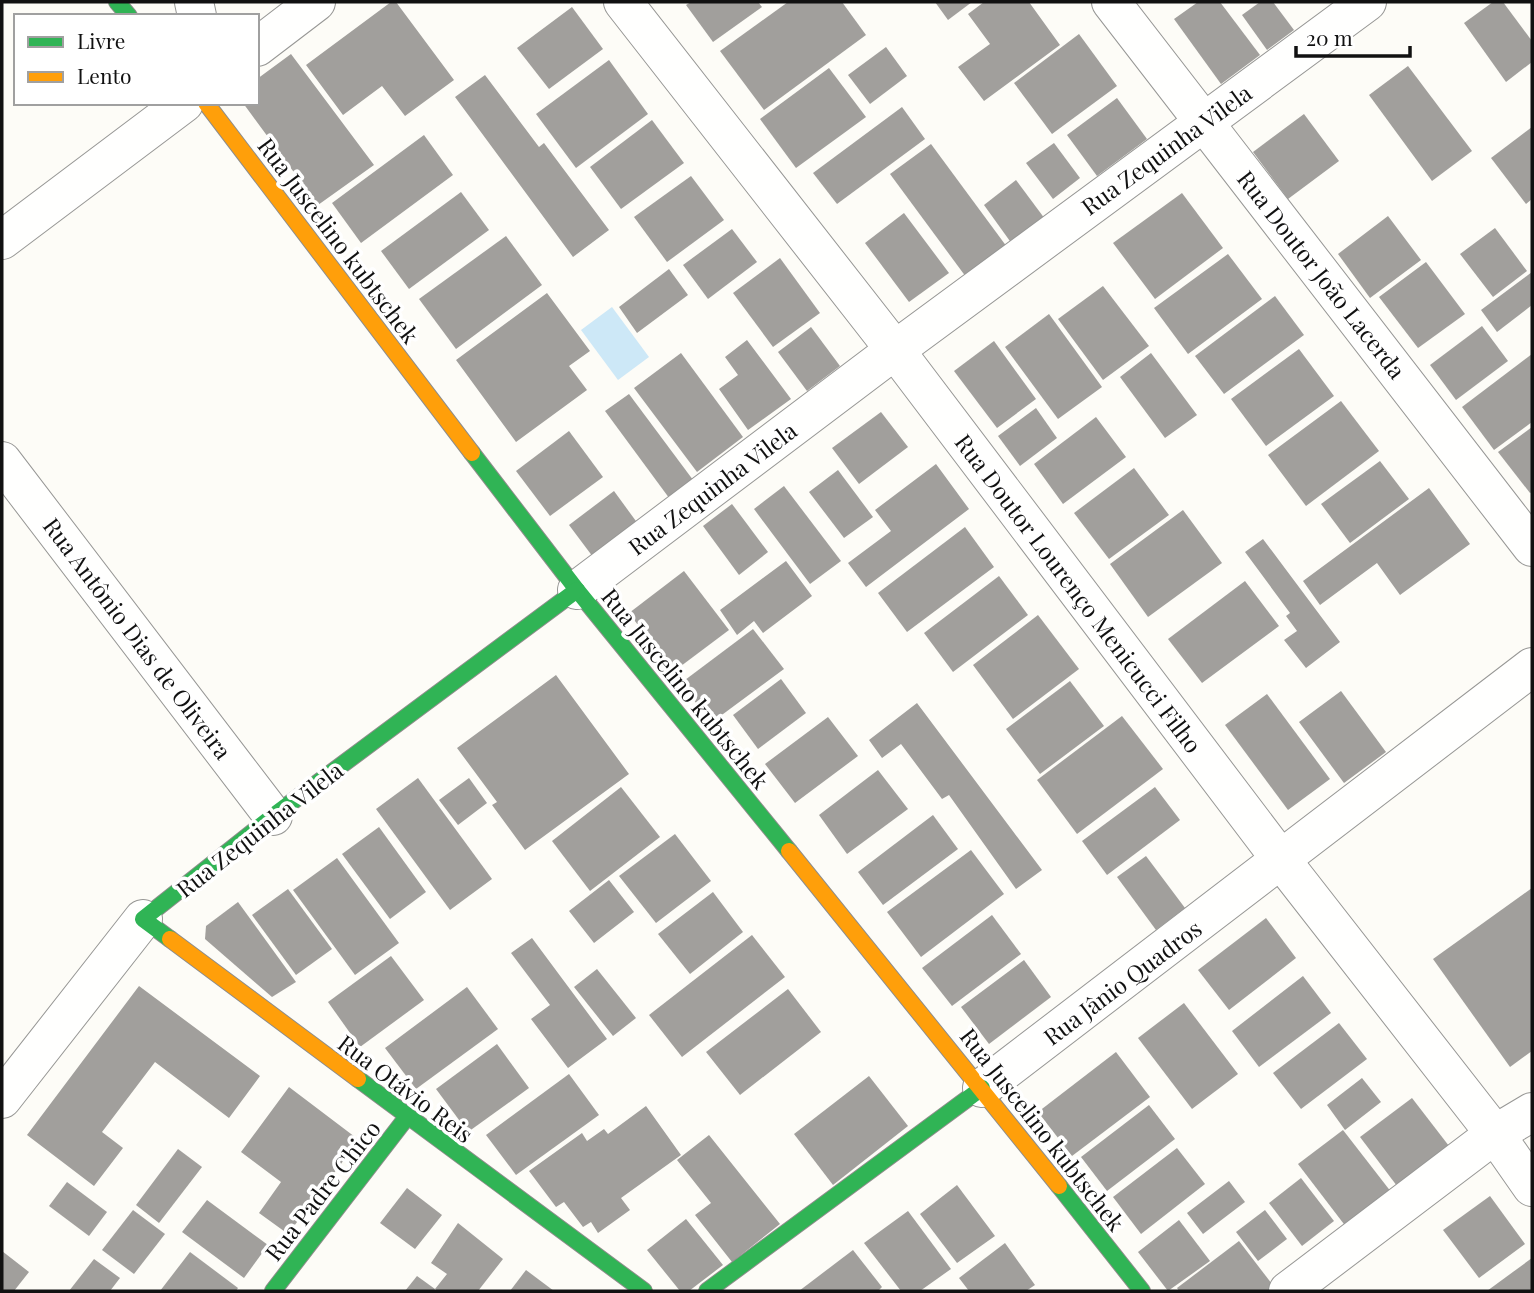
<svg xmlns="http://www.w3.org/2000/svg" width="1534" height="1293" font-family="'Playfair Display',serif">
<rect width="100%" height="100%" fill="#fdfcf7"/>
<path fill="#cde8f7" d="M612,307l37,50 -31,23 -37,-50z"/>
<g fill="#a19f9c">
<path d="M391,2h5l58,78 -49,36 -23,-30 -39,29 -37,-50z"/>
<path d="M691,2h67l4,5 -49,35 -27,-37z"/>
<path d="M788,2h54l24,33 -102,75 -44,-59z"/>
<path d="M935,2h37l-24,18z"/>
<path d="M984,2h45l31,43 -76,56 -26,-34 32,-23 -22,-30z"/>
<path d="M1198,2h22l40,53 -39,29 -47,-65z"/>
<path d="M1260,2h13l21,28 -27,20 -25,-35z"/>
<path d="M1493,2h10l29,39v21l-26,20 -42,-59z"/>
<path d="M572,7l31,42 -54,40 -32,-41z"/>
<path d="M1079,34l38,52 -65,48 -38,-51z"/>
<path d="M886,47l21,29 -37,28 -22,-29z"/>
<path d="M291,54l83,111 -56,40 -75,-102h14v-24z"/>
<path d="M609,60l39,54 -72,54 -40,-54z"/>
<path d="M1408,66l64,85 -40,30 -63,-86z"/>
<path d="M829,68l37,49 -70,51 -36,-49z"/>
<path d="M485,75l54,72 5,-4 65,87 -36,27 -118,-160z"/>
<path d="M1117,98l30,41 -50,37 -30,-41z"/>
<path d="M902,107l23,32 -88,65 -24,-31z"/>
<path d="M1304,114l35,47 -51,38 -35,-47z"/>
<path d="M652,120l32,43 -63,46 -31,-42z"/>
<path d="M1532,127v72l-6,5 -35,-46z"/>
<path d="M424,135l29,40 -92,68 -29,-40z"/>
<path d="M1054,143l26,35 -27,21 -27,-36z"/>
<path d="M931,144l76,103 -41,30 -76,-103z"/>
<path d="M691,176l33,44 -57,42 -33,-45z"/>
<path d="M1016,180l29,39 -33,25 -28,-39z"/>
<path d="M461,192l28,38 -80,59 -28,-38z"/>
<path d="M1182,193l41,55 -68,51 -42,-56z"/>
<path d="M904,213l45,60 -40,29 -44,-59z"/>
<path d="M1388,216l33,44 -51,38 -32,-44z"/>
<path d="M1495,228l32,43 -34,26 -33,-43z"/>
<path d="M732,229l25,33 -49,37 -25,-34z"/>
<path d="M506,236l36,49 -86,64 -37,-50z"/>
<path d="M1228,254l34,45 -74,55 -34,-46z"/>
<path d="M780,258l40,55 -47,34 -40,-54z"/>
<path d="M1426,262l39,52 -47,34 -39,-51z"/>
<path d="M669,269l19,26 -51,38 -18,-26z"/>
<path d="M1532,272v33l-35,27 -16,-22z"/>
<path d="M1103,286l46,60 -46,34 -45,-61z"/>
<path d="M547,293l43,58 -21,15 18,24 -71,52 -60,-82z"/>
<path d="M1275,296l29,39 -80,59 -29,-38z"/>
<path d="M1049,314l53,73 -44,32 -53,-72z"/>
<path d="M1482,326l26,35 -52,39 -26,-35z"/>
<path d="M811,327l29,39 -33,25 -29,-39z"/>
<path d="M747,340l44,59 -43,31 -29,-41 19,-14 -13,-18z"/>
<path d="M994,341l42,58 -39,29 -43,-57z"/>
<path d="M1299,349l35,47 -68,50 -35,-47z"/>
<path d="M681,353l62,84 -46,35 -63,-84z"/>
<path d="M1151,353l46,62 -32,23 -45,-61z"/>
<path d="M1532,354v68l-38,28 -32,-43z"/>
<path d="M629,394l70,94 -24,18 -70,-95z"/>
<path d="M1341,401l38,50 -73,55 -38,-51z"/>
<path d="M1036,408l21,30 -37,28 -22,-30z"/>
<path d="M881,412l27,35 -49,37 -27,-36z"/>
<path d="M1096,417l30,40 -63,47 -29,-40z"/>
<path d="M1532,427v65l-2,1 -32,-41z"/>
<path d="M569,431l34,46 -53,39 -34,-45z"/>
<path d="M1380,461l29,38 -59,44 -29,-39z"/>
<path d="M936,464l33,45 -103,78 -18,-24 43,-32 -16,-21z"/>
<path d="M1134,468l35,47 -60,44 -35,-46z"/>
<path d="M838,470l35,47 -29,21 -35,-46z"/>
<path d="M784,486l57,75 -31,23 -56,-75z"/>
<path d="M1429,488l41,56 -70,51 -23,-32 -57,42 -17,-24z"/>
<path d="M614,491l27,37 -45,33 -27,-36z"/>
<path d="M732,504l36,48 -29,23 -36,-49z"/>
<path d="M1183,510l39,53 -74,54 -38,-53z"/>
<path d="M965,527l29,40 -87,65 -29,-39z"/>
<path d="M1263,539l77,103 -34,26 -22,-28 13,-9 -11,-15 4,-3 -45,-61z"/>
<path d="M786,561l26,35 -49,37 -9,-12 -17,14 -17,-25z"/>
<path d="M684,571l45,59 -56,42 -44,-59z"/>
<path d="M999,576l29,39 -75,57 -29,-39z"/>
<path d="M1245,581l34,45 -77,57 -34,-44z"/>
<path d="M1038,615l41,54 -66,50 -40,-54z"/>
<path d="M753,629l31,40 -73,54 -30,-40z"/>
<path d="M556,675l73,99 -104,76 -33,-45 5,-3 -40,-54z"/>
<path d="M781,679l25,34 -48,36 -25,-34z"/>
<path d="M1070,681l34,45 -64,48 -34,-45z"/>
<path d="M1341,691l45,61 -42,31 -45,-61z"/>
<path d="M1267,694l63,85 -42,31 -63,-85z"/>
<path d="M917,703l125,167 -26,19 -67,-94 -7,4 -41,-55 -19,14 -13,-18z"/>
<path d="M1122,716l41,53 -86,65 -40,-54z"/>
<path d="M828,717l30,39 -63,47 -30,-39z"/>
<path d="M878,770l30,39 -61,45 -28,-39z"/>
<path d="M418,778l74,101 -42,31 -74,-101z"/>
<path d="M469,778l18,25 -29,22 -19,-25z"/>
<path d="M621,787l39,50 -70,54 -38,-50z"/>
<path d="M1155,787l25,33 -73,55 -25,-34z"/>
<path d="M933,815l25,34 -75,56 -25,-33z"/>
<path d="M379,827l47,65 -36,27 -48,-65z"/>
<path d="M675,834l36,47 -55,42 -37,-47z"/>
<path d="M971,850l33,44 -83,63 -34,-45z"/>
<path d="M1146,856l39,52 -29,22 -39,-53z"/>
<path d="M337,858l62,85 -44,32 -62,-85z"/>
<path d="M609,880l25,32 -40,31 -25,-32z"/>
<path d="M1532,888v163l-22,16 -77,-108z"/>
<path d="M288,889l44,60 -36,26 -44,-60z"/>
<path d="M713,892l30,40 -53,42 -32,-40z"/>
<path d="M238,902l58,80 -24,15 -67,-58 1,-13z"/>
<path d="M992,915l29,39 -69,52 -30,-38z"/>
<path d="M1266,918l30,40 -67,52 -31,-40z"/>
<path d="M752,935l33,42 -103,80 -33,-42z"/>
<path d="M532,938l75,101 -39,29 -37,-49 19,-14 -39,-52z"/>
<path d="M391,956l33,44 -64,47 -32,-45z"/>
<path d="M1024,960l27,37 -62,47 -28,-37z"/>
<path d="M597,969l39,49 -23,18 -39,-49z"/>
<path d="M1303,976l28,37 -72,54 -27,-36z"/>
<path d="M139,986l121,90 -31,42 -74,-56 -53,70 21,16 -29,38 -67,-51z"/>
<path d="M467,987l31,42 -82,60 -31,-41z"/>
<path d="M788,989l33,43 -81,63 -34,-43z"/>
<path d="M1184,1003l54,71 -46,35 -54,-71z"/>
<path d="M1339,1023l28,36 -66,50 -28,-36z"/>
<path d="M497,1044l32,44 -61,44 -32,-43z"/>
<path d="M1116,1052l34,45 -78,59 -34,-44z"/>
<path d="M569,1074l30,41 -83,60 -30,-40z"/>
<path d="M869,1076l39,50 -75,59 -39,-51z"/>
<path d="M1362,1078l19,24 -36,28 -18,-25z"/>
<path d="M289,1087l70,53 -71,94 -29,-21 22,-31 -40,-30z"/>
<path d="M1412,1098l37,48 -52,40 -37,-49z"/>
<path d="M1149,1105l26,34 -68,52 -26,-34z"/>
<path d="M646,1106l35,49 -60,43 9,12 -32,23 -7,-11 -8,5 -19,-25 -8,5 -27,-36 53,-38 5,8 17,-12 4,5z"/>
<path d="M1343,1130l52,67 -45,35 -52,-68z"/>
<path d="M709,1135l71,89 -48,38 -37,-47 16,-12 -34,-43z"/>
<path d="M1177,1148l28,36 -64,50 -28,-37z"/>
<path d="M178,1149l24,18 -43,56 -23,-18z"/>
<path d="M1301,1178l33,43 -32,25 -33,-43z"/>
<path d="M1229,1181l16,21 -42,32 -16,-21z"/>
<path d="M67,1182l40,30 -18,24 -40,-30z"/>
<path d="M957,1185l38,51 -38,27 -37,-49z"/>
<path d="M407,1188l35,27 -27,34 -35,-26z"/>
<path d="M1490,1196l35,48 -46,34 -36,-48z"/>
<path d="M207,1200l61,45 -24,33 -62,-46z"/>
<path d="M133,1210l32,24 -31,40 -32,-24z"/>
<path d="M1265,1210l22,29 -29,22 -22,-29z"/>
<path d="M908,1211l43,58 -31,22h-19l-37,-48z"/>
<path d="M686,1219l37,46 -34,26h-9l-33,-41z"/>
<path d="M1179,1220l31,41 -42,30 -30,-39z"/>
<path d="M458,1223l45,36 -25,32h-40l-3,-2 12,-15 -16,-11z"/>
<path d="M1239,1241l36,47 -4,3h-92l-2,-3z"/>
<path d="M1005,1243l30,42 -9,6h-57l-10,-13z"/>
<path d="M853,1250l29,37 -4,4h-79z"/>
<path d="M2,1251l27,21 -15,19h-12z"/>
<path d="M190,1252l48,36 -2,3h-76z"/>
<path d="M1532,1258v33h-45z"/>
<path d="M94,1259l26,19 -10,13h-41z"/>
<path d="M526,1270l28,21h-44z"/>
<path d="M417,1276l18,13 -1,2h-29z"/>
</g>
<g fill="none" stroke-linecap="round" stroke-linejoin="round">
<g stroke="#979795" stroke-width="40">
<g id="street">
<path d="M194,2l3,14"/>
<path d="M623,2l272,348 387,511 213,273 37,53"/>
<path d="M1111,2l421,545"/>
<path d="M257,47l59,-45"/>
<path d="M2,240l182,-137"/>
<path d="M2,461l271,355"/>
<path d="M577,590l318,-240 472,-348"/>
<path d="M982,1088l550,-421"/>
<path d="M2,1099l141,-180"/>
<path d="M1288,1291l207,-157 37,-22"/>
</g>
</g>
<g stroke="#8e8d8b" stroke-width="18">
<g id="fast">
<path d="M117,2l12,14"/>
<path d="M472,453l105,137 212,261"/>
<path d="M170,939l-27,-20 130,-103 304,-226"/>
<path d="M358,1079l286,212"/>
<path d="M1059,1186l83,105"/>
<path d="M273,1291l134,-174"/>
<path d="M707,1291l275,-203"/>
</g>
</g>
<g stroke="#8e8d8b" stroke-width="18">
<g id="slow">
<path d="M206,103l266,350"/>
<path d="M789,851l270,335"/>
<path d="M170,939l188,140"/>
</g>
</g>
<use href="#street" stroke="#fffffe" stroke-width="38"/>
<use href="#fast" stroke="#30b455" stroke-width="16"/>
<use href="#slow" stroke="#ff9f0a" stroke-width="16"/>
</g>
<g text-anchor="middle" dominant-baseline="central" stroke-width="7" stroke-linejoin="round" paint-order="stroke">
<g font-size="23" fill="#111" stroke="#fff">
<text transform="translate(1166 149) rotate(-36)">Rua Zequinha Vilela</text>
<text transform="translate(339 240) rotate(53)">Rua Juscelino kubtschek</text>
<text transform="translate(1322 274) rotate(52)">Rua Doutor João Lacerda</text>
<text transform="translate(712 488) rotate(-37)">Rua Zequinha Vilela</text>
<text transform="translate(1079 593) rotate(53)">Rua Doutor Lourenço Menicucci Filho</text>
<text transform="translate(138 638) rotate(53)">Rua Antônio Dias de Oliveira</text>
<text transform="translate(686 688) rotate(51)">Rua Juscelino kubtschek</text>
<text transform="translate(259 829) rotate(-38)">Rua Zequinha Vilela</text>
<text transform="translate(1122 982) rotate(-37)">Rua Jânio Quadros</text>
<text transform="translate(406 1088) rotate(37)">Rua Otávio Reis</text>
<text transform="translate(1043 1129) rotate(52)">Rua Juscelino kubtschek</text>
<text transform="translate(322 1190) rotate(-52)">Rua Padre Chico</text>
</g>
</g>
<rect width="1534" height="1293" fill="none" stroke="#111111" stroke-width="7"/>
<rect x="14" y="14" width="245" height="91" fill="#ffffff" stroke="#a0a0a0" stroke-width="2"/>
<rect x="28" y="37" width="35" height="10" fill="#30b455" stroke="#a0a0a0" stroke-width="2"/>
<text x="77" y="49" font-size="21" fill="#111111">Livre</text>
<rect x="28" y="72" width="35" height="10" fill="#ff9f0a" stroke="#a0a0a0" stroke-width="2"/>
<text x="77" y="84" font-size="21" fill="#111111">Lento</text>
<path d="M1296 46v10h114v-10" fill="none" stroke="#111111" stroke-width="3.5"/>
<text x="1306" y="46" font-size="21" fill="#111111" stroke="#ffffff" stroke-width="5" paint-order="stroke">20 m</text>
</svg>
